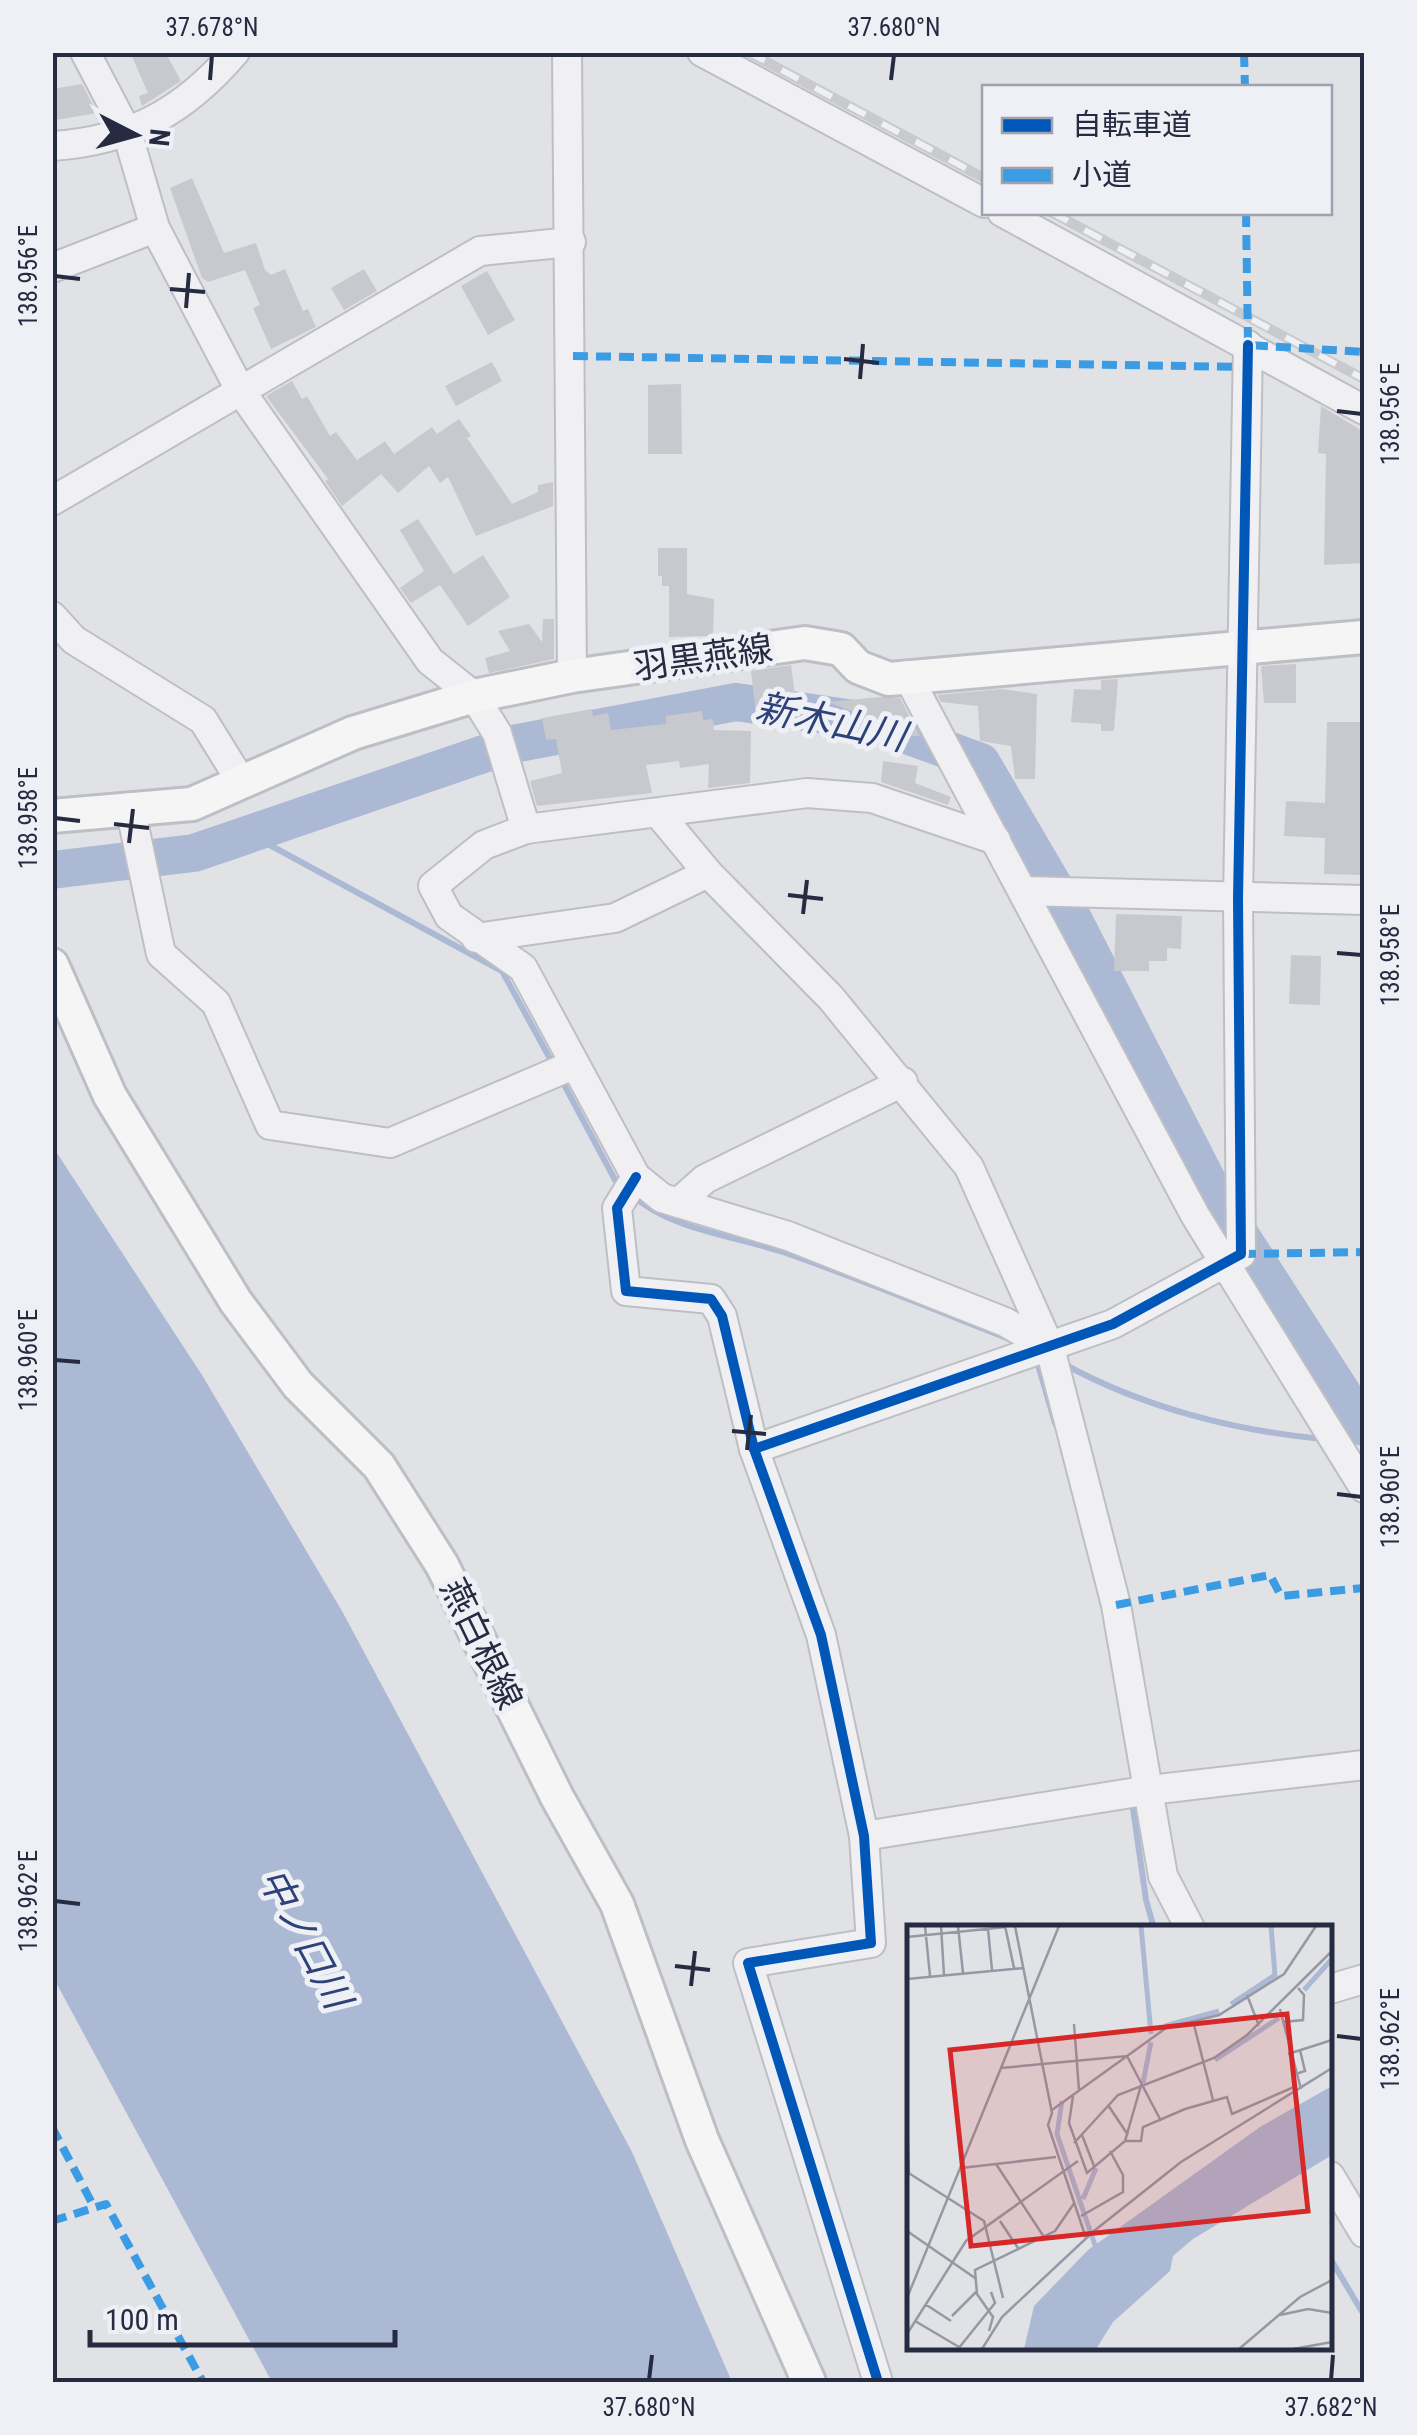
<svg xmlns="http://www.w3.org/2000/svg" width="1417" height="2435" font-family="'Roboto Condensed','Noto Sans JP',sans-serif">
<rect width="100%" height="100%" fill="#e1e2e6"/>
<path fill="#acb9d4" d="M53,1147l149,228 140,236 290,541 100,230h-460l-219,-405z"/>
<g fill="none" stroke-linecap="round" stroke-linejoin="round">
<g stroke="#acb9d4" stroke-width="6">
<path d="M253,836l249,135 52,95"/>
<path d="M560,1077l55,103 8,7"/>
<path d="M632,1195c39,35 103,41 151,57 75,26 150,57 224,86"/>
<path d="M1036,1358l19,65"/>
<path d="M1064,1364c78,43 171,67 259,75"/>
<path d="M1346,1441l18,1"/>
<path d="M1132,1801l14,99 8,28"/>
<path d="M1330,2258l34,57"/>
</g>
<path stroke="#acb9d4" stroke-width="38" d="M52,870l142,-17 319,-109 223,-42 132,19 113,41 92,157 142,277 149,231"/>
</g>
<g fill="#c8c9ce">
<path d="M130,52h35l16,29 -39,25 -3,-10 9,-3z"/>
<path d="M82,84l15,29 -41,7 -4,-31z"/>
<path d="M192,178l32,75 32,-10 9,27 6,5 14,-6 18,42 5,-2 8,18 -45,22 -18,-41 7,-3 -15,-35 -37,12 -6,-4 -32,-90z"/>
<path d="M364,269l13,22 -33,19 -13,-22z"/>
<path d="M487,271l28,49 -27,15 -27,-49z"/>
<path d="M492,362l10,19 -46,25 -11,-20z"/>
<path d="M292,381l10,18 5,-3 23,40 6,-4 21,28 28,-19 9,13 38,-27 5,7 22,-15 12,17 -4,2 45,66 26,-12v-7l15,-3v24l-77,30 -28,-59 -8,6 -11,-17 -31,27 -17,-19 -39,32 -17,-25 3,-2 -62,-83z"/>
<path d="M681,384l1,70h-34v-69z"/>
<path d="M1321,406l43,26v131l-40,2 2,-111 -8,-1z"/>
<path d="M418,519l36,55 29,-19 27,42 -42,29 -28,-41 -29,18 -11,-15 24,-17 -24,-41z"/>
<path d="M658,548h29v46l27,5 -1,37 -44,1v-51h-7v-10h-4z"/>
<path d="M543,619h11v40l-65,14 -4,-15 25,-7 -12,-20 31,-7 13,18z"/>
<path d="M1296,664v39h-32l-3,-37z"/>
<path d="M791,665l6,46 -40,12 -6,-52z"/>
<path d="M1118,679l-4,52h-13v-7l-30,-2 3,-33 27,1v-10z"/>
<path d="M1002,689l35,5 -2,85h-20l-4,-33 -31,-5 -2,-35 -37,-4 -4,-7z"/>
<path d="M880,697l20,1 20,38 -32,1 -1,-12 -59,-23z"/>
<path d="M592,709l1,7 15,-3 3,17 55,-6v-8l36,-5 1,9 10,-1 1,11 37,1 -1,52 -42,5 1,-24 -29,4 -1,-7 -33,4 6,28 -115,13 -7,-25 32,-8 -6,-34 -10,1 -4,-22z"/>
<path d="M1327,722h37v153l-40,-1 1,-36 -41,-2 2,-35 39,2z"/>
<path d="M883,761l35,5 -3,17 36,14 -3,8 -67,-23z"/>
<path d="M1116,914l66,2 -1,33 -14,-1v13h-18v10h-35z"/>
<path d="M1291,955l30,1 -1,49 -31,-1z"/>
</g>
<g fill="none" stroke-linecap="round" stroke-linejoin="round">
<g stroke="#bebfc4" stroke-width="32">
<g id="minor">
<path d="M85,52l42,80 28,96 85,162 190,271 44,35 23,37 29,96"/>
<path d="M567,52l5,624"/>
<path d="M702,52l282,151"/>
<path d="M52,146c78,-5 132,-34 183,-94"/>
<path d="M1002,212l362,198"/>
<path d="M52,268l103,-40"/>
<path d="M52,501l428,-250 91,-9"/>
<path d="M52,616l22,24 129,80 39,63"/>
<path d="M907,675l288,540 169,273"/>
<path d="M130,807l31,147 55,49 54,122 120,18 183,-78"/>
<path d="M659,814l49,59 123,125 138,169 81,181 66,257 47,271 27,52"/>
<path d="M996,840l-124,-42 -65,-5 -281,36 -42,16 -51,41 16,30 74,52 113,209 26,21 126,38 217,86 45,26"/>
<path d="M1024,891l340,9"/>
<path d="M476,938l139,-20 93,-45"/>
<path d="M636,1177l-19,31 9,83 85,8 11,17 32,133 67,186 43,201 7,107 -123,20 130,419"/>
<path d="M678,1203l27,-24 198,-97"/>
<path d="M754,1449l359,-125 128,-70 -3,-355 10,-554"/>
<path d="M864,1836l286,-46 214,-25"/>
<path d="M1330,1989l34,-10"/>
<path d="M1330,2176l34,57"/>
</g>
</g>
<g stroke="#bdbfc4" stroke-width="38">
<g id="major">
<path d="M52,816l140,-12 161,-71 121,-37 98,-20 233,-33 36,6 17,18 31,12 475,-42"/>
<path d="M52,965l58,131 126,206 62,83 81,81 63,99 115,232 60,107 85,236 107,242"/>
</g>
</g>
<use href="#minor" stroke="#f0f0f3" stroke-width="28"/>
<use href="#major" stroke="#f5f5f6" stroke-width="32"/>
<g stroke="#c9cace" stroke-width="10">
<g id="rail">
<path d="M748,52l236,126"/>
<path d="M1051,212l313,167"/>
</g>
</g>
<use href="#rail" stroke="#eef0f6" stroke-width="6" stroke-dasharray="19" stroke-linecap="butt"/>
<g stroke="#3c9ce3" stroke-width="8" stroke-dasharray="15 8" stroke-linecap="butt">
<path d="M1244,52l1,36"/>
<path d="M1246,212l2,133 116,7"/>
<path d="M573,356l673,11"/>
<path d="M1241,1254l123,-2"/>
<path d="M1116,1605l154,-30 11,21 83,-8"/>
<path d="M52,2127l42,80"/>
<path d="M52,2221l54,-17 97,178"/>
</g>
<g stroke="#eef0f6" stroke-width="16">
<g id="cycleway">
<path d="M636,1177l-19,31 9,83 85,8 11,17 32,133 67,186 43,201 7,107 -123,20 130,419"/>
<path d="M754,1449l359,-125 128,-70 -3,-355 10,-554"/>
</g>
</g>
<use href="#cycleway" stroke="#0057b8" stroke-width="10"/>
</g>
<path fill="none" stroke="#262b41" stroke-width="4" d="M210,80l2,-25M891,80l3,-25M55,276l25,3M170,289l35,3M186,308l3,-35M844,359l35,4M860,379l3,-35M1337,411l25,3M55,818l25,3M114,824l35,4M129,843l4,-34M788,895l35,4M803,914l4,-34M1337,953l25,2M55,1360l25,2M732,1431l34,3M747,1450l4,-35M1337,1494l25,3M55,1901l25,3M675,1966l35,4M691,1986l4,-35M1337,2036l25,3M649,2380l3,-25M1331,2380l2,-25"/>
<g text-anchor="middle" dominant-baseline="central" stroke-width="10" stroke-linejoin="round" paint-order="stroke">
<g font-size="35" fill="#262b41" stroke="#eef0f6">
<text transform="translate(703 658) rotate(-8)">羽黒燕線</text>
<text transform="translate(481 1644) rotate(64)">燕白根線</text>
</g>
<g font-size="38" font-style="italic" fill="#2d4278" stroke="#eef0f6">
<text transform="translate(831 722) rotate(12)">新木山川</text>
<text transform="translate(305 1938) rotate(62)">中ノ口川</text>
</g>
</g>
<g transform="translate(907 1925)">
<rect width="425" height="425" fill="#e1e2e6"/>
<path d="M425,161v69l-139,84 -20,17 -3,15 -57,51 -17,27h-72l10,-43 54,-56 172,-123z" fill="#acb9d4"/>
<path fill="none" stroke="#acb9d4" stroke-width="5" d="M234,1l10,108M397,65l28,-31M324,79l44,-29 -4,-49M258,101l54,-15M308,135l64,-42M236,158l8,-41M155,176l-5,33 40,117M176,274l13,-31"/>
<path fill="none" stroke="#9699a4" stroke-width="2.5" d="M18,1l5,50M34,1l3,49M51,1l5,47M98,1l9,42M108,1l37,187 -4,12 38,113M81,4l4,41M0,12l99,-10M0,54l117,-11M340,70l12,31M373,84l21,80M286,96l20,79M376,97l20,-2 1,-25 -6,-7M167,99l5,66M381,129l44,-14M94,143l126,-12 34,65M389,149l9,-3 -5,-21M166,171l-4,27 18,50 38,-32h16l2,-14 42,-18 42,-12 5,17 62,-27M201,180l20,30M145,185l114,-82 53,-13 65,-41 32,-48M0,190l2,58M175,210l12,31M218,216l17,-59M167,218l44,-48 96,-37 33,-23 85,-84M89,239l48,73M54,243l95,-11M0,247l77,49 19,77M174,291l42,-24v-17l-13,-24M93,296l18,27M0,306l68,47M0,373l152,-372M18,379l26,17M373,390l28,-6 24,4M45,391l24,-24M8,396l44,26M82,406l4,-14 -16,-23 -2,-24 80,-39 20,-29M0,409l59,-93 112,-80M51,424l37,-46 -4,-11M75,424l20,-32 92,-86 87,-69 151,-94M332,424l61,-52 32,-17M386,424l39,-7"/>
<path fill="#d62828" fill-opacity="0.15" stroke="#d62828" stroke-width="5" d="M380,89l21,197 -337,35 -21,-196z"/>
<rect width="425" height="425" fill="none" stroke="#262b41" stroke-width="5"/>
</g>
<rect width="1417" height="2435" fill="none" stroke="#eef0f6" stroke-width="110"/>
<rect x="982" y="85" width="350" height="130" fill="#eef0f6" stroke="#9ea1ae" stroke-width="2.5"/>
<rect x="1002" y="118" width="50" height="15" fill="#0057b8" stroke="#9ea1ae" stroke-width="2.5"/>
<text x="1072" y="135" font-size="30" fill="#262b41">自転車道</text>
<rect x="1002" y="168" width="50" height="15" fill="#3c9ce3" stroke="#9ea1ae" stroke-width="2.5"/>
<text x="1072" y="185" font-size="30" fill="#262b41">小道</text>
<g transform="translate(135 135) rotate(96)" stroke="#eef0f6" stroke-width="8" paint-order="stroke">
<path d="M0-8L18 38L0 25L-18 38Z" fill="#262b41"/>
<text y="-15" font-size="28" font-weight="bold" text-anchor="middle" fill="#262b41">N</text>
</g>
<path d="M90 2330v15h305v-15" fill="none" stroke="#262b41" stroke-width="5"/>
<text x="105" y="2330" font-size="30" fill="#262b41" stroke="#eef0f6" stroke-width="8" paint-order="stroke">100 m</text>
<rect x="55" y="55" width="1307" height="2325" fill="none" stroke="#262b41" stroke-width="4"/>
<g font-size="25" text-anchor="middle" fill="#262b41">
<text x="212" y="36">37.678°N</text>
<text x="894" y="36">37.680°N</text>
<text transform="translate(28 276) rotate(-90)" y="9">138.956°E</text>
<text transform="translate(1390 414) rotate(-90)" y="9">138.956°E</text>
<text transform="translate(28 818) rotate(-90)" y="9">138.958°E</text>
<text transform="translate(1390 955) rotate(-90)" y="9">138.958°E</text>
<text transform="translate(28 1360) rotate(-90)" y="9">138.960°E</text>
<text transform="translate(1390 1497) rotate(-90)" y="9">138.960°E</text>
<text transform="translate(28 1901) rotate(-90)" y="9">138.962°E</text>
<text transform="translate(1390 2039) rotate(-90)" y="9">138.962°E</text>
<text x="649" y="2416">37.680°N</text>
<text x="1331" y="2416">37.682°N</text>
</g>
</svg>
